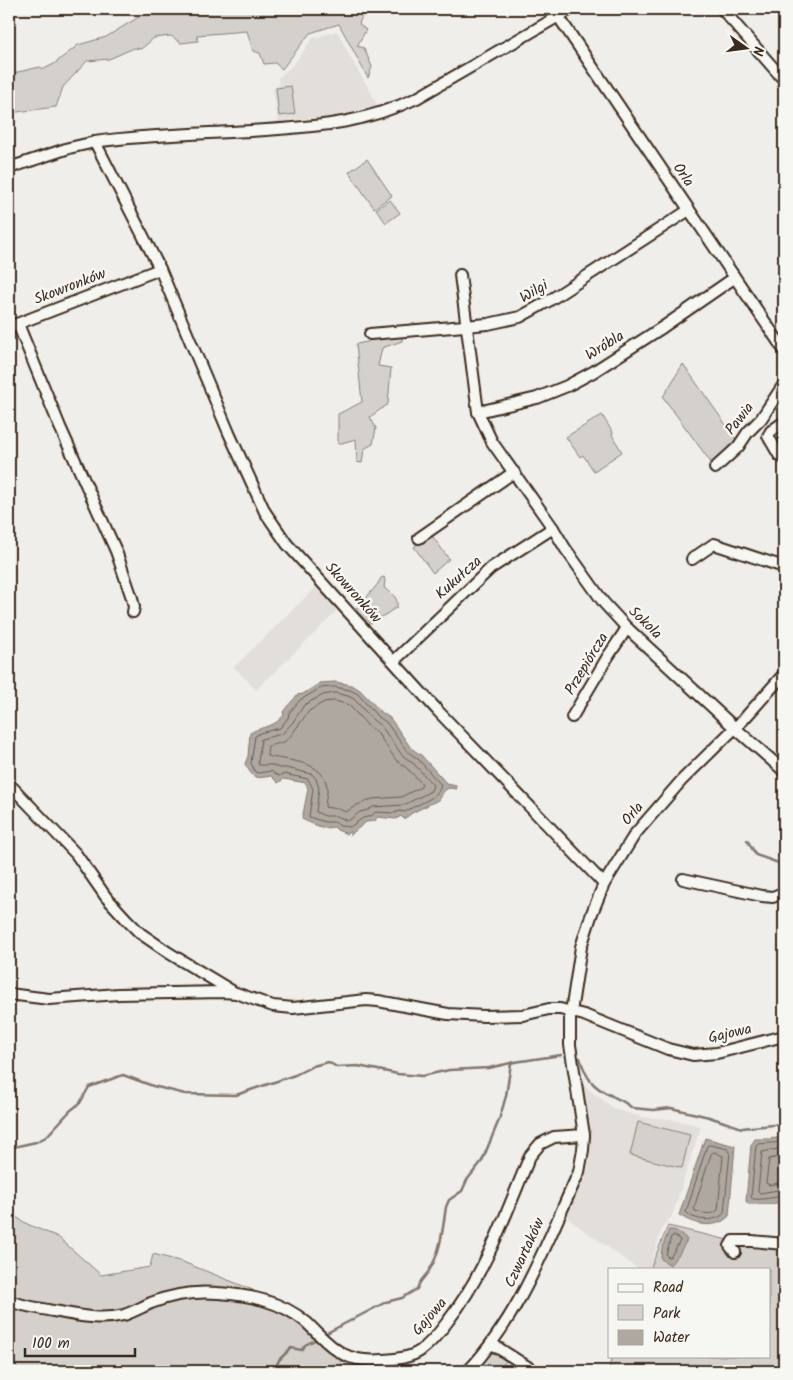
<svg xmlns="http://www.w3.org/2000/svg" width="793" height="1380" font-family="Kalam,sans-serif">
<rect width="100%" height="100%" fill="#efeeea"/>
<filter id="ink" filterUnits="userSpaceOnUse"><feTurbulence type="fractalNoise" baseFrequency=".02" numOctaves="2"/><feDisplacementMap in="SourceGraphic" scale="10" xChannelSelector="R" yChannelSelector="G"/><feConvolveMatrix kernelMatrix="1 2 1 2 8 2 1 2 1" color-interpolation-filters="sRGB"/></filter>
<g filter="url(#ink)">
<g fill="#e2dfdb">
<path d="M337,31l21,40 13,21 6,14 -47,11 -52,4 -5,-33 6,-2 -1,-8 17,-15 18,-25z"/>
<path d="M318,585l18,21 -1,7 -79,77 -22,-23z"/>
<path d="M582,1084l30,23 9,4 21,6 29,2 30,7 -29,90 -10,13 -13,40h-11l-72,-52 21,-47 3,-20 -1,-24z"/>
</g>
<g fill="#d4d1cc" stroke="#887e75">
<path d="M152,9h255c-13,11 -28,6 -44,4l-4,11 7,6 -9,16 7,2 8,19 -4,11 -29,-54 -29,9 -28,36 -7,-6 -11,1 -4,-11 -7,-2 -6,-20 -50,4 1,6 -17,2 -10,-7 -17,2 -13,11 -7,-1 -25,11 -22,2 -24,26 -7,20 -47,6v-39l31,-7 4,2 10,-5 24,-19 28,-8z"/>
<path d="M291,86l4,28 -16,2 -3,-28z"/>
<path d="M367,159l25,37 -18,12 -25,-36z"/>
<path d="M390,200l10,13 -14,10 -10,-14z"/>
<path d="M402,336v5l-20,7 -4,18 13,2 -3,36 -18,13 6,11 -3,16 -9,5 -2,14 -5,-1 -1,-23 -18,5v-30l24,-12 -6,-58 11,-2 7,-4z"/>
<path d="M683,364l55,78 -27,24 -1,-5 -47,-64z"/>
<path d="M602,415l11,18 -1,2 10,17 -28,19 -11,-16 -3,2 -14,-20z"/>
<path d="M430,533l19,26 -16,14 -19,-26z"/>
<path d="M381,578l3,-1 1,4 -1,7c7,6 14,7 13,19l-26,17 -18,-16 8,-1c6,-13 15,-18 20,-29z"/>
<path d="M638,1122l52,13 -8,33 -52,-13z"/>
<path d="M9,1213l20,12 29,12 43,38 49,-8 3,-13 30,8 70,28 8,12c35,10 65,41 87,69h-32l-4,-4 -6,4h-297z"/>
<path d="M668,1226l77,18 39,6v121h-166l-9,-5 4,-10h156v-87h-119z"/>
<path d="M490,1353h4l12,8 -8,10h-26z"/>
</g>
<g fill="#afa8a1" stroke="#81766d">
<path d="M335,682l17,3 8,5 21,22 9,6 21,30 10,7 26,29 9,2 1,3 -8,-1 -4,2 -7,10 -26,13 -8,6 -3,-3 -5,3 -19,-2 -2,4 -9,1 -16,13v-4l-3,3 -10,-4 -3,-3c-3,0 -5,1 -8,1 -4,0 -21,-7 -24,-9l6,-30 -2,-6 -22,-4 -6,4 -7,-7c-17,3 -17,3 -26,-12l3,-8 2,-23c14,-8 22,-4 34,-18l-1,-3c4,-6 10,-11 14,-17l6,-1 17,-11z"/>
<path d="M784,1137v62l-10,5h-26l-2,-3 5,-56 4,-6h14z"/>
<path d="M705,1138l30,8 -6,70c-13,14 -35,9 -50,-1z"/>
<path d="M669,1230c6,-1 14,4 18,10l-8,14 -9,11 -9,-6 1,-11z"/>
</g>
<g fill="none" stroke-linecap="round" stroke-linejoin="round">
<g stroke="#695c52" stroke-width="1">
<path d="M335,687l15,3 8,4 19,22 9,6 21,29 11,8 23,26c-3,15 -24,18 -36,27l-5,-1 -6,2 -18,-1 -5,4 -8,2 -13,9 -10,-1 -5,-4h-10l-16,-5 4,-28 -5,-10 -24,-5 -6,2 -7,-5 -13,2 -3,-1 -4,-9 4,-27 5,-3 20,-5 8,-10 1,-5 11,-13 21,-12z"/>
<path d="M335,693l13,3 6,3 19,21 8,6 21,29 12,9 19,21 -2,6 -27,14 -31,2 -5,3 -8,2 -12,9 -11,-5h-12l-9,-4 3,-24 -3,-9 -4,-5 -26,-6h-7l-7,-3h-13l-1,-3 3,-23 21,-5 11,-12 11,-17 19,-10z"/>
<path d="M335,701l14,4 19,21 8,5 20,29 13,10 13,14 -1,3 -20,10 -29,2 -15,6 -11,7 -8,-3 -13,-2c0,-7 3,-14 2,-20 -3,-27 -40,-26 -60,-31l1,-10 16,-4 5,-4 20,-27 15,-9z"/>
<path d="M784,1142l-26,2 -2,2 -5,51 2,2c11,1 20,-2 31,-3"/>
<path d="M710,1145l18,4 2,3 -6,61c-8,10 -30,8 -38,-1l21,-66z"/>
<path d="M784,1148l-22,4 -4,39 2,2 24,-4"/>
<path d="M714,1152l9,4 -5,54c-6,6 -15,3 -23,1l-1,-3 17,-54z"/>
<path d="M784,1156l-15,3 -3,24 3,2 15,-3"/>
<path d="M674,1236l5,3 1,2 -9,15 -3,1 -2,-2 5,-18z"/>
</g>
<g stroke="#81766d" stroke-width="2.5">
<path d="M747,840l9,15 28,10"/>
<path d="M580,1058c6,20 12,29 32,38 8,4 14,6 20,12l22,2 17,-2 38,9 33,11 42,-4"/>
<path d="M9,1148l27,-6 10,-5 24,-26 10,-8 9,-16 34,-12 30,11 32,8 51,1 59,-20 18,-9 15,-4 9,5 21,-1 40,8 24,2 27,-6 40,-2 26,-6 46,-7"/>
<path d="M323,1335l63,-33 16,-4 15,-9c3,-10 9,-12 13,-20 11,-17 13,-43 16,-62l3,-7 13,-9 5,-11 15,-19 17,-41 7,-24 5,-33"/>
<path d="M274,1371l5,-11 12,-12 11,2 3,-5 14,-7"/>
</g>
<g stroke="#3b2a1e" stroke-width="14">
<g id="minor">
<path d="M722,9l62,71"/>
<path d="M558,16l226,334"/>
<path d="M95,142l65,127 69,164 36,79 22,32 151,167 166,173"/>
<path d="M9,168l60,-20 26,-6c56,-8 114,-8 171,-12 57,-4 98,-7 151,-32l154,-89"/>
<path d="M460,275l18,137 14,30 61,86 12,20 39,55 23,25 108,100 49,43"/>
<path d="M18,324l42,103 56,124 16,47 2,9 -1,5"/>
<path d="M9,327l151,-58"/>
<path d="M370,334l118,-10 32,-7 27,-15 142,-92"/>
<path d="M478,412l59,-14 30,-12 26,-14 70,-45 71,-49"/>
<path d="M784,422l-13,9 -3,5 11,19 5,3"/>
<path d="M715,468l23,-21 10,-15 13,-13 23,-35"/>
<path d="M419,538l95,-66"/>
<path d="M692,559l22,-15 70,23"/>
<path d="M394,661l97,-93 62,-40"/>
<path d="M572,717l35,-59 20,-30"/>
<path d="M9,786l4,2 63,66 30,43 21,23 13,13 29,20 63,38"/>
<path d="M683,879l79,17 11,1 11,-5"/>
<path d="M9,994l40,5 70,-5 104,-2 13,1 37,13 20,2 73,-8 12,1 70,13 36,2 39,-1 26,-6h11l24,6 84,34 25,6 24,-2 67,-17"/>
<path d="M735,1252l-5,-6 3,-5h19l32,3"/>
<path d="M9,1301c14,5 29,7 44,10 24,4 46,10 71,4 9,-3 18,-8 27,-12 22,-9 44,-12 67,-10 31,2 63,8 88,29 12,11 22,24 37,32 11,6 28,7 40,6 12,-1 27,-2 37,-9 11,-8 20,-19 28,-30 38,-49 58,-108 82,-165l10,-12 14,-7 30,-2"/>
<path d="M492,1344l42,27"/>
<path d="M468,1371c53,-56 79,-130 111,-199l4,-22 1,-15 -14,-90v-26l11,-72 11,-34 12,-29 31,-50 47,-54 61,-60 41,-46"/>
</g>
</g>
<use href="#minor" stroke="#f6f6f2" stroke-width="10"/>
</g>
</g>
<g text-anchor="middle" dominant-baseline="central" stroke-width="5" stroke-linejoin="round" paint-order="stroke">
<g font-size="15" fill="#3b2a1e" stroke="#f6f6f2">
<text transform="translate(683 175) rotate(56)">Orla</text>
<text transform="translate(70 287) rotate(-21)">Skowronków</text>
<text transform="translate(534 292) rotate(-30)">Wilgi</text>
<text transform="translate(605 346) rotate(-32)">Wróbla</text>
<text transform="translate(740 419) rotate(-52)">Pawia</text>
<text transform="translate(459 578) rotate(-42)">Kukułcza</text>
<text transform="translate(353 593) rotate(48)">Skowronków</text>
<text transform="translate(645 623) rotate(44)">Sokola</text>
<text transform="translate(587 664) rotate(-59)">Przepiórcza</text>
<text transform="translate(633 814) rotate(-50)">Orla</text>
<text transform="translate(730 1034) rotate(-13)">Gajowa</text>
<text transform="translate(525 1253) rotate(-65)">Czwartaków</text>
<text transform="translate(430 1317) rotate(-49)">Gajowa</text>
</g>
</g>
<rect width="793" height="1380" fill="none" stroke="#f6f6f2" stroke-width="30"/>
<rect x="15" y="15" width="763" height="1350" fill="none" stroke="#3b2a1e" stroke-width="2" filter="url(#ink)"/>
<rect x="608" y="1268" width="162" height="90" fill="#f6f6f2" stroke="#aba49d"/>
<rect x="618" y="1284" width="25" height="8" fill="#f6f6f2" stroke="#aba49d"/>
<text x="653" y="1292" font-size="15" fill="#3b2a1e">Road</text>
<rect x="618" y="1305" width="25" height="15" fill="#d4d1cc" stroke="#aba49d"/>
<text x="653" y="1318" font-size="15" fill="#3b2a1e">Park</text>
<rect x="618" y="1330" width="25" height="15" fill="#afa8a1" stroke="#aba49d"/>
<text x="653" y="1342" font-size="15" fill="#3b2a1e">Water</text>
<g transform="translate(746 48) rotate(104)" stroke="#f6f6f2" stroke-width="4" paint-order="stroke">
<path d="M0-4L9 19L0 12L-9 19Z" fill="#3b2a1e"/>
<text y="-8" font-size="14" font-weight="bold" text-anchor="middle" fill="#3b2a1e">N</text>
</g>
<path d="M25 1348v8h110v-8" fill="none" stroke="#3b2a1e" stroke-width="2.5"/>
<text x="32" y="1348" font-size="15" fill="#3b2a1e" stroke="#f6f6f2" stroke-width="4" paint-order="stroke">100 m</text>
</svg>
